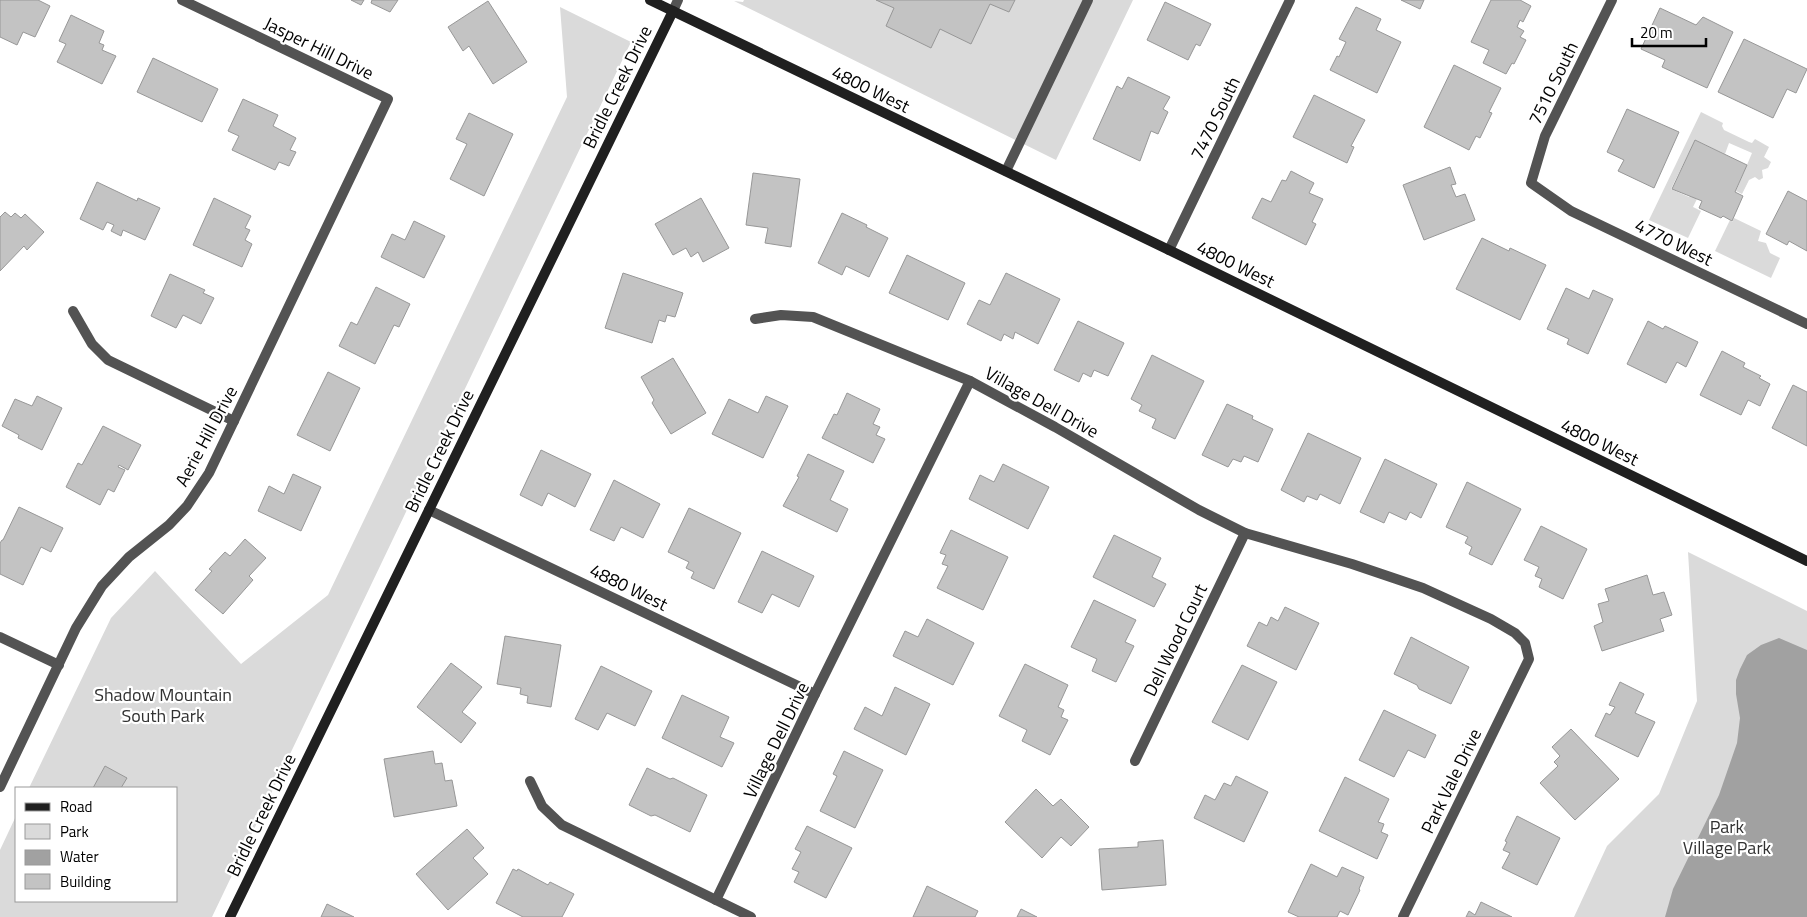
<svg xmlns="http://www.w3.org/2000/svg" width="1807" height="917" font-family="'Titillium Web',sans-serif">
<rect width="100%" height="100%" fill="#fff"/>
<g fill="#dadada">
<path d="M744,0h389l-77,160 -322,-159 9,1z"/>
<path d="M560,7l71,35 -419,875h-212v-67l16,-34v85h160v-113h-147l82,-170 44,-47 86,93 87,-69 239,-498z"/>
<path d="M1701,112l22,11 -1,3 2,4 25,12 3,1 3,-4 14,8 -5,10 7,5 -3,6 -6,2 1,8 -4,2 -4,-3 -6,3 -7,14 -6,-3 16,-38 -23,-10 -4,11 -30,-14 -24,49 18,8 1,-1 7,3 -4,8 8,4 -13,27 -39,-18z"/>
<path d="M1734,218l27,13 -3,10 8,2 4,10 10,5 -9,20 -56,-27 15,-31 2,2z"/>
<path d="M1688,552l119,59v306h-233l33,-71 52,-52 38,-93z"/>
</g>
<path fill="#a1a1a1" d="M1779,638l28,12v267h-142l8,-28 46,-94 18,-52 3,-25 -4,-24v-14l4,-11 7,-14 14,-10z"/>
<g fill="#c3c3c3" stroke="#979797">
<path d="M0,0h38l12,6 -15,31 -12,-5 -6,13 -17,-8z"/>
<path d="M351,0h13l-3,5z"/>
<path d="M372,0h26l-8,12 -19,-9z"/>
<path d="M876,0h139l-6,12 -19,-8 -19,40 -31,-15 -9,19 -45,-22 8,-18z"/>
<path d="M1401,0h23l-4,9z"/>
<path d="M1491,0h29l11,6 -8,16 -3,-2 -3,7 7,4 -4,6 6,3 -12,24 -2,-1 -6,11 -23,-11 6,-13 -18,-8z"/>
<path d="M488,1l39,61 -34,22 -24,-38 -6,5 -15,-24z"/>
<path d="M1165,2l46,22 -11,22 -4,-2 -8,16 -41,-20z"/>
<path d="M1356,7l25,12 -5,11 25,12 -24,51 -47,-23 7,-14 2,1 7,-15 -7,-3z"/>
<path d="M1660,8l36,17 7,-8 30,15 -26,56 -45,-21 3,-7 -24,-11z"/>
<path d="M71,15l33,16 -5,12 5,2 -2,5 14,6 -14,28 -45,-22 9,-18 -7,-3z"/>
<path d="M1744,39l63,30 -11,24 -9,-4 -14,29 -55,-26z"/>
<path d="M153,58l65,31 -16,33 -65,-30z"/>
<path d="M1454,65l47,23 -12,24 3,1 -12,25 -4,-2 -7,14 -45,-23z"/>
<path d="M1128,77l42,20 -7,12 5,3 -10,22 -7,-3 -11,30 -47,-22 24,-53 5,3z"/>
<path d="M1314,95l51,25 -14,26 3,1 -7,16 -54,-26z"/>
<path d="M243,99l35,16 -5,11 23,12 -6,12 6,2 -7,14 -10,-4 -4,8 -43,-20 7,-14 -11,-5z"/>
<path d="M1627,109l52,23 -25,56 -36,-17 6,-11 -17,-8z"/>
<path d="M469,113l44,21 -29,62 -34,-17 17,-35 -11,-5z"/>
<path d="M1695,140l52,25 -12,27 8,4 -11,25 -9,-5 -2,2 -22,-10 3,-7 -30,-12z"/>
<path d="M1450,167l6,17 -5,1 5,12 9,-3 10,26 -51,20 -21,-55z"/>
<path d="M1291,171l23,12 -5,10 14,6 -11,23 4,2 -10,21 -54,-27 10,-20 9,4 11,-22 4,1z"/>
<path d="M753,173l47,6 -9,68 -26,-4 3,-15 -22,-3z"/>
<path d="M97,182l40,19 1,-3 22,10 -15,32 -22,-10 -2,6 -10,-5 3,-6 -7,-3 -4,8 -23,-11z"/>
<path d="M1788,191l19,10v50l-18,-10 -2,4 -21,-11z"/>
<path d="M214,198l37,18 -6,12 5,2 -5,10 7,4 -10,23 -49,-22z"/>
<path d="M701,198l28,50 -26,14 -5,-10 -7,5 -5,-9 -13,7 -18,-31z"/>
<path d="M5,212l6,5 4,-4 6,5 4,-4 19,18 -17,18 -3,-4 -24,25v-54z"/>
<path d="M842,213l25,12 -1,2 22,11 -19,39 -23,-11 -4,9 -24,-12z"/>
<path d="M414,221l31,15 -21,42 -43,-21 11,-23 13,6z"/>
<path d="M1482,238l27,13 1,-3 36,17 -26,55 -64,-31z"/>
<path d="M907,255l58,28 -17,37 -59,-27z"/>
<path d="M623,273l60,20 -8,24 -8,-2 -2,7 -6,-2 -7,23 -47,-15z"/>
<path d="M1006,273l54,26 -22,45 -23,-12 -2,7 -9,-5 -3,7 -34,-17 12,-24 11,5z"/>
<path d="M170,274l35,16 -2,3 11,5 -13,26 -18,-9 -7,13 -25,-12z"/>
<path d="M376,287l34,17 -11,23 -5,-2 -19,39 -36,-18 12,-24 6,3z"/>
<path d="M1566,288l23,11 4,-9 20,9 -25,55 -21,-10 2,-5 -22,-10z"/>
<path d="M1078,321l46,22 -16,33 -14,-6 -3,7 -8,-4 -4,9 -25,-12z"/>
<path d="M1648,321l15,8 2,-3 33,16 -12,25 -9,-5 -11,21 -39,-19z"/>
<path d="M1722,351l23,12 -2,4 18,9 -2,2 11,6 -10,22 -12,-6 -7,15 -41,-20z"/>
<path d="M1152,355l52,26 -29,58 -23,-11 4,-9 -17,-8 3,-6 -11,-6z"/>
<path d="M673,358l33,55 -35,21 -19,-31 2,-3 -13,-23z"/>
<path d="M328,372l32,16 -30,63 -33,-16z"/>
<path d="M1793,385l14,7v54l-35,-18z"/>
<path d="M847,393l33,16 -7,15 7,3 -4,8 9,4 -12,24 -51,-25 12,-24 3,1z"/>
<path d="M37,396l25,12 -20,42 -24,-12 1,-3 -17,-9 13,-27 17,7z"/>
<path d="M766,396l22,10 -25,52 -51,-24 17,-35 29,14z"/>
<path d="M1227,404l26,12 -1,3 21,10 -15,33 -14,-6 -3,6 -8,-3 -5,8 -26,-12z"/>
<path d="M103,426l38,19 -13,25 -9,-5 -1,2 7,3 -11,22 -6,-3 -8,16 -34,-18 12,-24 4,2z"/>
<path d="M1308,433l53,25 -21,46 -20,-10 -3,6 -10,-4 -3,6 -23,-12z"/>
<path d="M541,450l50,24 -16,33 -27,-14 -6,13 -22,-11z"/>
<path d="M808,454l36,17 -14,29 18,9 -11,23 -54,-26 16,-29 -2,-1z"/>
<path d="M1385,459l52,25 -16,34 -11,-6 -4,8 -17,-8 -5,11 -24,-11z"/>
<path d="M1003,464l46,23 -21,42 -59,-30 11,-24 14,7z"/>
<path d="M293,474l28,13 -20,44 -43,-20 11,-25 15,8z"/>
<path d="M614,480l46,24 -17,34 -22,-11 -7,14 -24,-11z"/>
<path d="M1467,482l54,27 -29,56 -23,-11 3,-7 -7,-4 3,-6 -22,-10z"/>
<path d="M19,507l44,21 -12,24 -10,-5 -18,38 -23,-11v-31l2,-3h1z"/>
<path d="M689,508l52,25 -27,56 -23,-11 3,-6 -8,-4 3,-6 -21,-10z"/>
<path d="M1541,526l46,23 -24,50 -24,-12 3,-8 -7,-3 4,-9 -15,-7z"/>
<path d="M951,530l57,27 -25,53 -46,-22 11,-22 -6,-2 4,-9 -6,-2z"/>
<path d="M1114,535l47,23 -9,19 14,7 -12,23 -61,-30z"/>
<path d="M245,539l21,19 -17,18 4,4 -30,34 -28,-24 17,-19 -3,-2 16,-17 5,4z"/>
<path d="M762,551l52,25 -15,31 -27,-13 -10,19 -24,-11z"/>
<path d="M1647,575l6,20 11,-3 8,23 -12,4 4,12 -62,20 -8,-25 9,-4 -5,-18 11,-3 -4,-12z"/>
<path d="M1094,600l42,20 -11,22 9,4 -18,36 -24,-11 5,-12 -26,-12z"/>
<path d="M1285,607l34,16 -23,47 -49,-24 12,-24 8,4 4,-9 7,4z"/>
<path d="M927,619l47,24 -21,42 -60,-29 12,-25 13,6z"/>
<path d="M505,636l56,9 -10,62 -24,-4 1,-7 -8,-2 1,-6 -24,-4z"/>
<path d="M1411,637l58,30 -18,37 -32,-15 -2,-4 -23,-11z"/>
<path d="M451,663l31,24 -20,25 14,11 -15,20 -44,-36z"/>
<path d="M1025,664l43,21 -10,22 6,3 -3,7 7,3 -18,35 -28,-14 5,-11 -28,-14z"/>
<path d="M1242,665l35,17 -29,58 -36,-18z"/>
<path d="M601,666l51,25 -17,35 -28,-13 -9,17 -23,-11z"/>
<path d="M1620,682l24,12 -9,19 20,9 -17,35 -43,-21 11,-23 4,2 5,-8 -6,-2z"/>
<path d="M895,687l35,17 -24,51 -52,-26 11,-22 17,9z"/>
<path d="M682,695l47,22 -9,20 14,6 -12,24 -60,-29z"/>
<path d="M1384,710l52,25 -11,23 -17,-8 -14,27 -35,-17z"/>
<path d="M1571,729l48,50 -44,41 -35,-37 18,-17 -4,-4 6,-6 -8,-9z"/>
<path d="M433,751l2,13 7,-1 3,18 7,-1 5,26 -63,11 -10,-58z"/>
<path d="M844,751l39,19 -28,58 -35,-17 17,-35 -4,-2z"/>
<path d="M105,766l22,12 -6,10h-28z"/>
<path d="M647,768l23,11 3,-1 34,17 -17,37 -35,-17 -4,1 -22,-11z"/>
<path d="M1236,776l32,16 -24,50 -50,-24 11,-23 10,5 9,-17 7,3z"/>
<path d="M1345,777l44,22 -11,23 6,2 -3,8 7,3 -11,24 -58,-28z"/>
<path d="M1036,789l17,17 8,-7 28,28 -18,19 -10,-9 -19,21 -37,-36z"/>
<path d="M1517,816l43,22 -23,47 -35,-17 8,-15 -7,-3 4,-8 -2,-1z"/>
<path d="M807,826l45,22 -26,50 -32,-16 5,-10 -7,-3 9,-17 -6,-3z"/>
<path d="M467,829l17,19 -11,10 15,16 -40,36 -32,-36z"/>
<path d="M1163,840l3,45 -64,5 -3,-41 39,-2v-5z"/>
<path d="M1311,864l26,13 5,-10 22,10 -5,12 1,1 -12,25 -8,-4 -3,6h-38l-11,-5z"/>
<path d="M513,869l4,2 1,-2 30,16 2,-3 24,12 -12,23h-39l-27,-14z"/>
<path d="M927,886l51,25 -3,6h-62z"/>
<path d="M1481,902l31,15h-46l3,-6 6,4z"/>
<path d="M327,904l27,13h-33z"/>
<path d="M1021,909l16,8h-20z"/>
</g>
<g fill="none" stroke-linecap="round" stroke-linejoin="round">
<path stroke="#535353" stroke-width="10" d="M1006,171l82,-171"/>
<g stroke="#535353" stroke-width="10">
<path d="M1612,0l-67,136 -14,47 40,28 236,113"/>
<path d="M673,11l5,-11"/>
<path d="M1169,250l121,-250"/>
<path d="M73,311l19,33 16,16 126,61"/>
<path d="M755,319l26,-4 32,2 157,64 85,46 144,83 46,23 107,31 71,24 68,31 24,14 10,10 4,16 -126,258"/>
<path d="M429,510l386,184"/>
<path d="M0,637l59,28"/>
<path d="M1135,761l110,-228"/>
<path d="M530,781l12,25 20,19 189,92"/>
<path d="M0,787l76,-159 26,-42 27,-29 40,-32 18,-19 22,-33 179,-374 -206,-99"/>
<path d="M716,900l99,-206 155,-313"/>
</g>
<g stroke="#202020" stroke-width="10">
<path d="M650,0l519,250 638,311"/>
<path d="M230,917l443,-906"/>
</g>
</g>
<g text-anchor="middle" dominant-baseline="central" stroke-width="4.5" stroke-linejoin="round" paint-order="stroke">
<g font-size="18" fill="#000" stroke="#fff">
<text transform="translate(319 48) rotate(26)">Jasper Hill Drive</text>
<text transform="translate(1553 83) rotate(-64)">7510 South</text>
<text transform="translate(617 87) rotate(-64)">Bridle Creek Drive</text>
<text transform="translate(871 89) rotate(26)">4800 West</text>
<text transform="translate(1215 118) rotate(-64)">7470 South</text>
<text transform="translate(1674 242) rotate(26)">4770 West</text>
<text transform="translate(1236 264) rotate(26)">4800 West</text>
<text transform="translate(1042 402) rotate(29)">Village Dell Drive</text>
<text transform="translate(206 436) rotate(-62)">Aerie Hill Drive</text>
<text transform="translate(1600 442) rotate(26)">4800 West</text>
<text transform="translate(439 451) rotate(-64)">Bridle Creek Drive</text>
<text transform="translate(629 587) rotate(26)">4880 West</text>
<text transform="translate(1175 640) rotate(-64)">Dell Wood Court</text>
<text transform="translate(776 740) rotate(-64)">Village Dell Drive</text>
<text transform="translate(1451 781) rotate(-64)">Park Vale Drive</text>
<text transform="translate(261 815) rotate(-64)">Bridle Creek Drive</text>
</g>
<g font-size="18" fill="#313131" stroke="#fff">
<text x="163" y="694">Shadow Mountain<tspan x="163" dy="21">South Park</tspan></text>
<text x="1727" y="826">Park<tspan x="1727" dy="21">Village Park</tspan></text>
</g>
</g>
<rect x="15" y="787" width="162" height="115" fill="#ffffff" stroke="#999999"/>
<rect x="25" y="803" width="25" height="8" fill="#202020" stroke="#999999"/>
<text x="60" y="812" font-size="15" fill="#000000">Road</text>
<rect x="25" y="824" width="25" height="15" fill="#dadada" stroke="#999999"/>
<text x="60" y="837" font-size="15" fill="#000000">Park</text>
<rect x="25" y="850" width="25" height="15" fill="#a1a1a1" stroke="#999999"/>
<text x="60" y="862" font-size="15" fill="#000000">Water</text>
<rect x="25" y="874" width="25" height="15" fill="#c3c3c3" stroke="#999999"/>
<text x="60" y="887" font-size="15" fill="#000000">Building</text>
<path d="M1632 38v8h74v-8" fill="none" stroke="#000000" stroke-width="2.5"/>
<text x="1640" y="38" font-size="15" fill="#000000" stroke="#ffffff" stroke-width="4" paint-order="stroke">20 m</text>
</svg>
